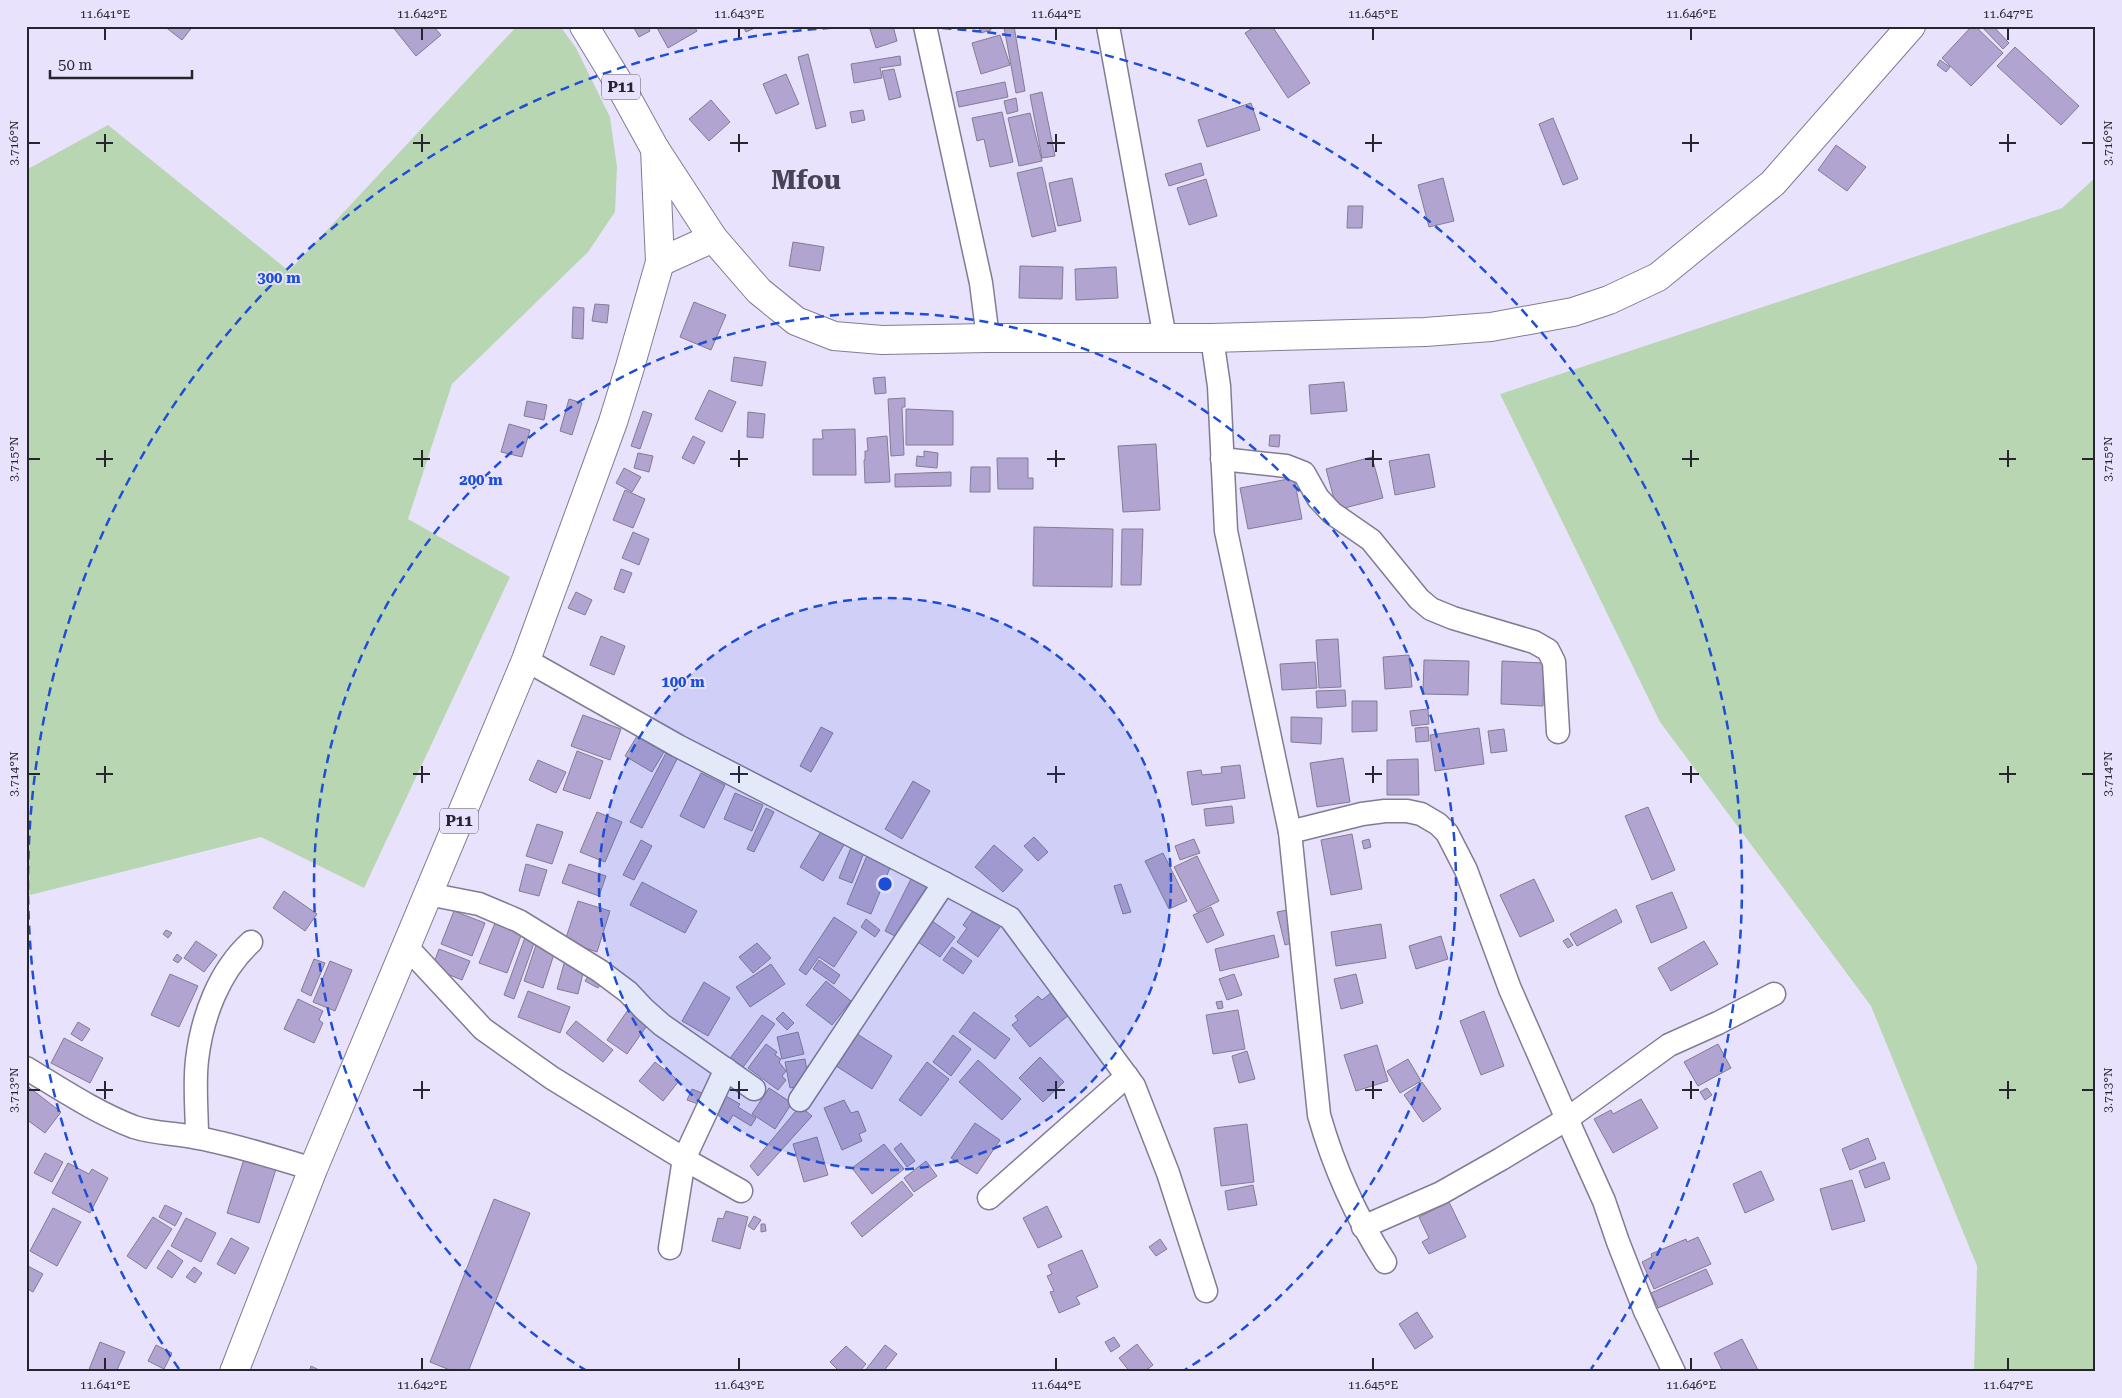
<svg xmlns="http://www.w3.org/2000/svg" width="2122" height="1398" font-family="'Roboto Serif',serif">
<rect width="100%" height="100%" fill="#e9e2fc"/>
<g fill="#b9d6b2">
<path d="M517,26h43l16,22 34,69 7,50 -2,45 -27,40 -136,132 -44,135 102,58 -146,311 -103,-51 -235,59v-726l82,-45 181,146z"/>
<path d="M2096,177v1195h-122l3,-106 -106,-260 -211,-284 -160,-328 562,-186z"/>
</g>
<g fill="#b1a4d0" stroke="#827c93">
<path d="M164,26h29l-11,14z"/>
<path d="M392,26h41l8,9 -25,21z"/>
<path d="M633,26h15l2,5 -11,6z"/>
<path d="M656,26h38l3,5 -29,17z"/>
<path d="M743,26h16l-13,6z"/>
<path d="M869,26h24l4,15 -21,7z"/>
<path d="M978,26h12l1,4 -10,3z"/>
<path d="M1014,26l11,65 -9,2 -12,-66z"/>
<path d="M1256,26h16l38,57 -22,15 -43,-65z"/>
<path d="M1972,26h3l28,27 -32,33 -29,-28z"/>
<path d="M1981,26h12l16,17 -6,6z"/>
<path d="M1000,35l10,30 -29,9 -9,-31z"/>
<path d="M2015,47l64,59 -18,19 -64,-59z"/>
<path d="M808,54l18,72 -10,3 -18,-72z"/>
<path d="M900,56l1,9 -21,3 2,10 -28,5 -3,-19z"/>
<path d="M1940,60l10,7 -4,5 -9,-7z"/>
<path d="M894,69l7,28 -12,3 -7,-29z"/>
<path d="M786,74l13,30 -23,10 -13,-30z"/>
<path d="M1005,82l3,15 -49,10 -3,-15z"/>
<path d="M1042,92l13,64 -13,2 -12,-63z"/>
<path d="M1016,98l2,13 -11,3 -3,-13z"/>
<path d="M711,100l19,22 -21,19 -20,-22z"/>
<path d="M1251,103l9,27 -53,17 -9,-27z"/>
<path d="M863,110l2,10 -13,3 -2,-11z"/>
<path d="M1002,112l11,50 -23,5 -6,-28 -7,2 -5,-23z"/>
<path d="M1030,113l12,48 -23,5 -11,-48z"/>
<path d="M1553,118l25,61 -15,6 -24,-61z"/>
<path d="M1836,145l30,22 -19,24 -29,-21z"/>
<path d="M1201,163l3,12 -35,11 -4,-12z"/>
<path d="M1042,167l14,64 -24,6 -15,-64z"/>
<path d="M1072,178l9,43 -23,5 -9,-43z"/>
<path d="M1443,178l11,43 -25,6 -11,-42z"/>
<path d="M1206,179l11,37 -28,9 -12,-37z"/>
<path d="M1348,206h15l-1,22h-15z"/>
<path d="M793,242l31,5 -4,24 -31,-5z"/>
<path d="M1020,266l43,1 -1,32 -43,-1z"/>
<path d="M1116,267l2,31 -42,2 -1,-31z"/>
<path d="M694,302l32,13 -15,35 -31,-13z"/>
<path d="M595,304l14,1 -2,18 -15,-2z"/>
<path d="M573,307l11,1 -1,31 -11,-1z"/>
<path d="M734,357l32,5 -4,24 -31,-5z"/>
<path d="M885,377l1,16 -11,1 -2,-16z"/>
<path d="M1344,382l3,29 -36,3 -2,-29z"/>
<path d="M709,390l27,12 -14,30 -27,-13z"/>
<path d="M905,398v9h-3l2,48 -13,1 -3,-57z"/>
<path d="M569,399l13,4 -10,32 -12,-4z"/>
<path d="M527,401l20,4 -3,15 -20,-4z"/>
<path d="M906,409l47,2v34h-47z"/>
<path d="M643,411l9,3 -12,35 -9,-3z"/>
<path d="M748,412l17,2 -2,24 -16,-1z"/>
<path d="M509,424l21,6 -8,27 -21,-5z"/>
<path d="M855,429l1,46h-43v-36h10l-1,-9z"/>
<path d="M1270,435h10l-1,12 -10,-1z"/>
<path d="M693,436l12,6 -11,22 -12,-6z"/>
<path d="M887,436l3,46 -25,1 -1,-23h1v-9h3l-1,-13z"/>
<path d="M1156,444l4,66 -37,2 -5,-66z"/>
<path d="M924,451l14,2 -1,15 -21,-2 1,-10 7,1z"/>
<path d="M638,453l15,3 -4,16 -15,-4z"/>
<path d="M1429,454l6,33 -40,8 -6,-34z"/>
<path d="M1372,457l11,41 -46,12 -11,-41z"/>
<path d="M997,458h31v20h5v11h-35z"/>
<path d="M971,467h19v25h-20z"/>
<path d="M624,468l17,9 -9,15 -16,-9z"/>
<path d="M951,472v14l-56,1v-13z"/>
<path d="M1294,478l8,41 -54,10 -8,-41z"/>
<path d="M625,490l20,9 -12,29 -20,-8z"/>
<path d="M1034,527l79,2 -1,58 -79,-1z"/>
<path d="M1122,529h21l-2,56h-20z"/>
<path d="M633,532l16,7 -10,26 -17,-7z"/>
<path d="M621,569l11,4 -8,20 -10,-4z"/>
<path d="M576,592l16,8 -7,15 -17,-7z"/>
<path d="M601,636l24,10 -11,29 -24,-10z"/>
<path d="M1338,639l3,48 -22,1 -3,-48z"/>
<path d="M1409,655l3,32 -27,2 -2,-32z"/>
<path d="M1424,660l45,1 -1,34 -45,-1z"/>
<path d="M1502,661l42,2 -1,43 -42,-2z"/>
<path d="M1315,662l2,26 -35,2 -2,-26z"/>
<path d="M1345,690l1,16 -29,2 -1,-17z"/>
<path d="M1352,701h25v30l-25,1z"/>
<path d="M1428,709l1,15 -17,2 -2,-15z"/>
<path d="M583,715l38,14 -11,31 -39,-14z"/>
<path d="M1291,717l31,1 -1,26 -30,-2z"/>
<path d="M821,727l12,6 -22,39 -11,-6z"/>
<path d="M1428,727l1,14 -13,1 -1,-14z"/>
<path d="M1479,728l5,36 -49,7 -5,-36z"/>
<path d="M1504,729l3,22 -16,2 -3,-22z"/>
<path d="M637,736l27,16 -12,20 -27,-16z"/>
<path d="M577,751l26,10 -13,38 -27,-9z"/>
<path d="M667,751l11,6 -36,71 -12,-6z"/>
<path d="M1343,758l7,44 -33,5 -7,-44z"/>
<path d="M1418,759l1,36h-32v-35z"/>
<path d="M538,760l28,12 -10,21 -27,-13z"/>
<path d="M1240,765l5,33 -53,7 -5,-33 14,-2 1,5 20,-2 -1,-6z"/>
<path d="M701,773l24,12 -21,43 -24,-12z"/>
<path d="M913,781l17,10 -28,48 -17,-10z"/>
<path d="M735,793l28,12 -11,26 -28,-12z"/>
<path d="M1232,806l2,17 -28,3 -2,-17z"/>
<path d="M1648,807l27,63 -23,10 -27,-64z"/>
<path d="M766,808l8,4 -20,40 -7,-3z"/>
<path d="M597,812l25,10 -17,40 -25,-10z"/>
<path d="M537,824l26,8 -11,32 -26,-8z"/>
<path d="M822,830l23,13 -22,38 -23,-14z"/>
<path d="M1352,834l10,55 -31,6 -10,-55z"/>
<path d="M1034,837l14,15 -10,9 -14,-15z"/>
<path d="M1194,839l6,14 -20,7 -5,-14z"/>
<path d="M1369,839l2,8 -7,2 -2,-8z"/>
<path d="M641,840l11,6 -18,34 -11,-5z"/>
<path d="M852,845l13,5 -13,33 -13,-5z"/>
<path d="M994,845l29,25 -20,22 -28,-25z"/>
<path d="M868,853l24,10 -21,51 -24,-10z"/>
<path d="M1163,853l24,48 -18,8 -24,-48z"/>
<path d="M1197,856l22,45 -22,11 -23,-45z"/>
<path d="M526,864l21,6 -8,26 -20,-5z"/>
<path d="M569,864l37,12 -7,20 -37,-13z"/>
<path d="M912,877l18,8 -27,55 -18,-9z"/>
<path d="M1534,879l20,42 -34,16 -20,-42z"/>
<path d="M642,882l55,29 -12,22 -55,-28z"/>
<path d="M1121,884l10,28 -8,2 -9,-28z"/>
<path d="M284,891l33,23 -12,17 -32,-23z"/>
<path d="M1672,892l15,36 -36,15 -15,-37z"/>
<path d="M578,901l32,10 -13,41 -32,-11z"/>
<path d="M977,905l26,18 -25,34 -21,-15 10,-14 -4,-3z"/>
<path d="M1211,907l13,28 -17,8 -14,-28z"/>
<path d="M1616,909l6,13 -45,24 -7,-12z"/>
<path d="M1287,910l9,32 -11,3 -8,-33z"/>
<path d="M454,911l31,12 -13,33 -31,-12z"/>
<path d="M834,917l23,15 -23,35 -15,-10 -13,18 -7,-5z"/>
<path d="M866,919l14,11 -5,7 -14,-10z"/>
<path d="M932,921l23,16 -15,20 -22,-15z"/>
<path d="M495,923l27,10 -15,40 -28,-10z"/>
<path d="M1381,924l5,34 -50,8 -5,-34z"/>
<path d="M166,930l6,3 -4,5 -5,-4z"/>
<path d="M527,932l10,3 -23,64 -10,-4z"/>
<path d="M1274,935l5,22 -59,14 -5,-22z"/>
<path d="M1441,936l7,23 -32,10 -7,-23z"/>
<path d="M1568,938l5,7 -5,3 -5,-7z"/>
<path d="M196,941l21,14 -13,17 -20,-14z"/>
<path d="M1704,941l14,23 -47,27 -13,-23z"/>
<path d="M757,943l14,15 -18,15 -14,-16z"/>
<path d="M536,945l19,6 -12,37 -19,-7z"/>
<path d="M952,947l20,14 -9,13 -20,-14z"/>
<path d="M439,949l31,12 -8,19 -30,-12z"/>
<path d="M177,954l5,4 -4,5 -5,-3z"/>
<path d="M314,959l11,4 -14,33 -10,-5z"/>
<path d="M565,960l20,5 -7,29 -21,-5z"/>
<path d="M819,960l21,15 -6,9 -21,-15z"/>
<path d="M330,961l22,9 -17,41 -22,-9z"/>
<path d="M771,964l14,20 -35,23 -14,-20z"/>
<path d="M590,973l13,7 -5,8 -13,-7z"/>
<path d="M170,974l28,12 -19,41 -28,-12z"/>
<path d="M1234,974l8,21 -15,5 -8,-21z"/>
<path d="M1356,974l7,29 -22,6 -7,-30z"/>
<path d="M826,981l25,20 -19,24 -26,-20z"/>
<path d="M704,982l26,16 -22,38 -26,-15z"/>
<path d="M528,991l42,16 -10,26 -42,-16z"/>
<path d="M1052,992l18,22 -40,33 -18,-22 6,-5 -3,-4 23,-20 4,4z"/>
<path d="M298,999l25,12 -4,9 4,3 -9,20 -30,-14z"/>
<path d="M1222,1001l1,7 -5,1 -2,-7z"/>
<path d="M628,1010l20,14 -21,30 -20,-14z"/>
<path d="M1238,1010l7,39 -32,5 -7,-39z"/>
<path d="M1484,1011l20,55 -23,9 -21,-54z"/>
<path d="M783,1012l11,11 -7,7 -11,-11z"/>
<path d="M974,1012l36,27 -15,20 -36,-27z"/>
<path d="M762,1015l13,9 -34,46 -13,-9z"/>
<path d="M576,1021l37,29 -10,12 -37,-29z"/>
<path d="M78,1022l12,7 -8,12 -11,-7z"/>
<path d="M798,1032l6,22 -22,5 -5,-22z"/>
<path d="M854,1032l38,24 -20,33 -39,-25z"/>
<path d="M953,1035l18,14 -20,27 -18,-14z"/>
<path d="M64,1038l39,20 -13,25 -39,-20z"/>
<path d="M766,1044l11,8 -2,3 6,4 -2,3 7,9 -4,5 4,4 -8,10 -30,-22z"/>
<path d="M1718,1044l13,24 -33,18 -14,-24z"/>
<path d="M1377,1045l11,36 -32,10 -12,-36z"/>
<path d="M1247,1051l8,28 -16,4 -7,-27z"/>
<path d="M1040,1057l24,25 -21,20 -24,-24z"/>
<path d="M805,1059l4,25 -19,4 -5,-26z"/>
<path d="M1408,1059l13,22 -21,12 -13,-22z"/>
<path d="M978,1060l43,39 -19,21 -43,-38z"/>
<path d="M655,1062l24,19 -16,20 -24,-20z"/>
<path d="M927,1062l22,17 -28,37 -22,-16z"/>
<path d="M1422,1082l19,27 -18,13 -19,-27z"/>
<path d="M26,1085l35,27 -16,21 -19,-14z"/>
<path d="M769,1088l23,15 -17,26 -23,-15z"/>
<path d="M1707,1088l5,7 -7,5 -5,-8z"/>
<path d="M692,1089l10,4 -4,11 -11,-4z"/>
<path d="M724,1095l16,9 -2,3 18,11 -5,8 -18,-11 -4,7 -15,-9z"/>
<path d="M1641,1099l17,29 -45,25 -19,-34 17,-9 2,4z"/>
<path d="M844,1100l7,13 7,-2 8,20 -7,3 3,7 -20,9 -18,-42z"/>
<path d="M800,1106l12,10 -54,60 -8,-10z"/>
<path d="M975,1123l25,17 -23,34 -26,-16z"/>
<path d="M1247,1124l7,58 -33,4 -7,-58z"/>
<path d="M817,1137l11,38 -24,7 -11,-38z"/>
<path d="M1868,1138l8,21 -26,11 -8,-21z"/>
<path d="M901,1143l14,18 -8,6 -13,-18z"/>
<path d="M884,1144l20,25 -32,25 -20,-26z"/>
<path d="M45,1153l18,9 -11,20 -18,-9z"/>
<path d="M244,1159l32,10 -17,54 -32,-10z"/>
<path d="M926,1161l11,15 -23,16 -10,-14z"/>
<path d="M1884,1162l6,17 -25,9 -6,-17z"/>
<path d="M68,1163l21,11 3,-5 16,9 -18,35 -38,-20z"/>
<path d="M1761,1171l13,29 -29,13 -12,-29z"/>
<path d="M1852,1180l13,41 -33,9 -12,-41z"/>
<path d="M902,1181l11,14 -51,42 -11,-14z"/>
<path d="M1253,1185l4,20 -29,5 -3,-19z"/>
<path d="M494,1199l36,14 -62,159h-13l-25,-10z"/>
<path d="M1449,1202l17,35 -37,17 -7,-12 7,-4 -10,-21z"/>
<path d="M165,1205l17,8 -7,13 -16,-9z"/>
<path d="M1047,1206l15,31 -24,11 -15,-30z"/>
<path d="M53,1208l28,14 -24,44 -27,-15z"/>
<path d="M726,1211l22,6 -8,32 -28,-8 6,-23 5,1z"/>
<path d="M754,1216l7,4 -7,10 -6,-4z"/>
<path d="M153,1217l19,12 -26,40 -19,-13z"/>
<path d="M186,1218l30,15 -15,29 -30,-16z"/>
<path d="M761,1224h4l1,7 -5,1z"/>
<path d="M1698,1237l13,27 -57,25 -12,-27 10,-5 -1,-3 35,-15 1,3z"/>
<path d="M231,1238l18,10 -14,26 -18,-10z"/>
<path d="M1160,1239l7,10 -11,7 -7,-9z"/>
<path d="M168,1250l15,11 -11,17 -15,-10z"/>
<path d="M1082,1250l16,37 -22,10 4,7 -21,9 -9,-21 4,-1 -7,-15 5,-2 -4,-9z"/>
<path d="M26,1265l17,9 -10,18 -7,-4z"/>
<path d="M194,1267l8,6 -7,10 -9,-6z"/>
<path d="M1706,1269l7,15 -55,24 -7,-15z"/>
<path d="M1417,1312l16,25 -18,12 -16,-25z"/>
<path d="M1114,1337l6,9 -9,6 -6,-10z"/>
<path d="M1742,1339l17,33h-36l-9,-19z"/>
<path d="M100,1342l25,10 -9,20h-28z"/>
<path d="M1137,1344l16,21 -9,7h-14l-11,-14z"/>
<path d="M156,1345l16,8 -8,16 -16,-8z"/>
<path d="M885,1345l12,9 -14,18h-19z"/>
<path d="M846,1346l20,18 -7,8h-19l-10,-10z"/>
<path d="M311,1366l12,6h-14z"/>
</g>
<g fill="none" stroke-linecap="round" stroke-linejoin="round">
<g stroke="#827c93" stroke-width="25">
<g id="street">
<path d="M925,26l56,257 7,55"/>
<path d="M1108,26l57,312"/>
<path d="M1212,338l7,48 7,145 64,301 29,283c15,53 36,100 66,147"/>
<path d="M1222,459l64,7 18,7 14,25 14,15 39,27 48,59 12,10 22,9 81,24 14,8 6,12 4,70"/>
<path d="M526,660l152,86 266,137 66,35 124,168 34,87 38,118"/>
<path d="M1290,832l72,-18 23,-3h22l14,3 17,10 9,9 19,37 44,119 57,130 102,-74 49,-22 56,-29"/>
<path d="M428,894l51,10 40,17 81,50 28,21 16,17 18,16 92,64"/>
<path d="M406,946l77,83 69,49 132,81 57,32"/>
<path d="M26,1068c35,21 69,44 108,59 21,7 43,6 64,11 39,7 77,20 115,31"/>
<path d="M800,1100l144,-217"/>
<path d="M197,1137c0,-25 -3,-52 0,-77 5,-43 22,-89 54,-118"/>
<path d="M989,1198l138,-122"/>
<path d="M1363,1227l78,-34 60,-34 66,-40 37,82 14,41 27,69 29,61"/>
<path d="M670,1248l14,-89 42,-90"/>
</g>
</g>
<g stroke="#827c93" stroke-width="30">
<path id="secondary" d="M655,149l58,89 46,53 37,30 38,15 48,4 106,-2h224l213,-6 66,-5 82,-15 36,-12 49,-23 115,-94 138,-157"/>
</g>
<g stroke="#827c93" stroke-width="30">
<g id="primary">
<path d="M660,262l53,-24"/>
<path d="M234,1372l79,-203 213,-509 87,-238 17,-55 30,-105 -5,-113 -38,-69 -33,-54"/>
</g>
</g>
<use href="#street" stroke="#fff" stroke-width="22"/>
<use href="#secondary" stroke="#fff" stroke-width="28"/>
<use href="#primary" stroke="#fff" stroke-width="28"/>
</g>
<path fill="none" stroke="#26242d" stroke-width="2" d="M105,28v12M422,28v12M739,28v12M1056,28v12M1373,28v12M1691,28v12M2008,28v12M105,134v18M422,134v18M739,134v18M1056,134v18M1373,134v18M1691,134v18M2008,134v18M28,143h12M96,143h17M413,143h17M730,143h18M1047,143h18M1365,143h17M1682,143h17M1999,143h17M2082,143h12M105,450v17M422,450v17M739,450v17M1056,450v17M1373,450v17M1691,450v17M2008,450v17M28,459h12M96,459h17M413,459h17M730,459h18M1047,459h18M1365,459h17M1682,459h17M1999,459h17M2082,459h12M105,766v17M422,766v17M739,766v17M1056,766v17M1373,766v17M1691,766v17M2008,766v17M28,774h12M96,774h17M413,774h17M730,774h18M1047,774h18M1365,774h17M1682,774h17M1999,774h17M2082,774h12M105,1081v18M422,1081v18M739,1081v18M1056,1081v18M1373,1081v18M1691,1081v18M2008,1081v18M28,1090h12M96,1090h17M413,1090h17M730,1090h18M1047,1090h18M1365,1090h17M1682,1090h17M1999,1090h17M2082,1090h12M105,1358v12M422,1358v12M739,1358v12M1056,1358v12M1373,1358v12M1691,1358v12M2008,1358v12"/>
<circle cx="885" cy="884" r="286" fill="#1d4ed8" fill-opacity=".12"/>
<g fill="none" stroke="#1d4ed8" stroke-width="2.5" stroke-dasharray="9 6">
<circle cx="885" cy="884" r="286"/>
<path d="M587 1371A571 571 0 1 1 1183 1371"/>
<path d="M179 1369A857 857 0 1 1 1591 1369"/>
</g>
<g text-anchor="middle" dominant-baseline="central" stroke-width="4" stroke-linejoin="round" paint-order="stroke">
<g fill="#e9e2fc" stroke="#605d6b" stroke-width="1">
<rect x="602" y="74.5" width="38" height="25" rx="4"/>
<rect x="440" y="808.5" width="38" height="25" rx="4"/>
</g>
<g font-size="15" font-weight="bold" fill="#26242d">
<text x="621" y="87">P11</text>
<text x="459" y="821">P11</text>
</g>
<g font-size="26" font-weight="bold" fill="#4a4358" stroke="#e9e2fc">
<text x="806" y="180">Mfou</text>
</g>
</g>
<circle cx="885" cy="884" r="8" fill="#1d4ed8" stroke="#e9e2fc" stroke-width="2.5"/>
<g font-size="15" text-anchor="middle" font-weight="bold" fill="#1d4ed8" stroke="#e9e2fc" stroke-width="4" stroke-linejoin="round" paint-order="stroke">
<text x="279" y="283">300 m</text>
<text x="481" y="485">200 m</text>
<text x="683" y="687">100 m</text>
</g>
<rect width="2122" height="1398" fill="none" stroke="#e9e2fc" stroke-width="55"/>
<path d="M50 70v8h142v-8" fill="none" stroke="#26242d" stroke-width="2.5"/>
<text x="58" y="70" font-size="15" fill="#26242d" stroke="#e9e2fc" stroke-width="4" paint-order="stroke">50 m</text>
<rect x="28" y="28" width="2066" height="1342" fill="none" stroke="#26242d" stroke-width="2"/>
<g font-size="12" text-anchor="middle" fill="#26242d">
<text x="105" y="18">11.641°E</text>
<text x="422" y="18">11.642°E</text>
<text x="739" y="18">11.643°E</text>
<text x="1056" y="18">11.644°E</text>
<text x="1373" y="18">11.645°E</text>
<text x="1691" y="18">11.646°E</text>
<text x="2008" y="18">11.647°E</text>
<text transform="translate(14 143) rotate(-90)" y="4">3.716°N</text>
<text transform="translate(2108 143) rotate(-90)" y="4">3.716°N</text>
<text transform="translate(14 459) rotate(-90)" y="4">3.715°N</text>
<text transform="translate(2108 459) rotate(-90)" y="4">3.715°N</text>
<text transform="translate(14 774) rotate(-90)" y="4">3.714°N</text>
<text transform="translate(2108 774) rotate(-90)" y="4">3.714°N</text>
<text transform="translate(14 1090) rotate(-90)" y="4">3.713°N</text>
<text transform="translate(2108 1090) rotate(-90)" y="4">3.713°N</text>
<text x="105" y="1389">11.641°E</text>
<text x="422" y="1389">11.642°E</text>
<text x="739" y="1389">11.643°E</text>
<text x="1056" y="1389">11.644°E</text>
<text x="1373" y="1389">11.645°E</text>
<text x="1691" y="1389">11.646°E</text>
<text x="2008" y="1389">11.647°E</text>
</g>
</svg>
